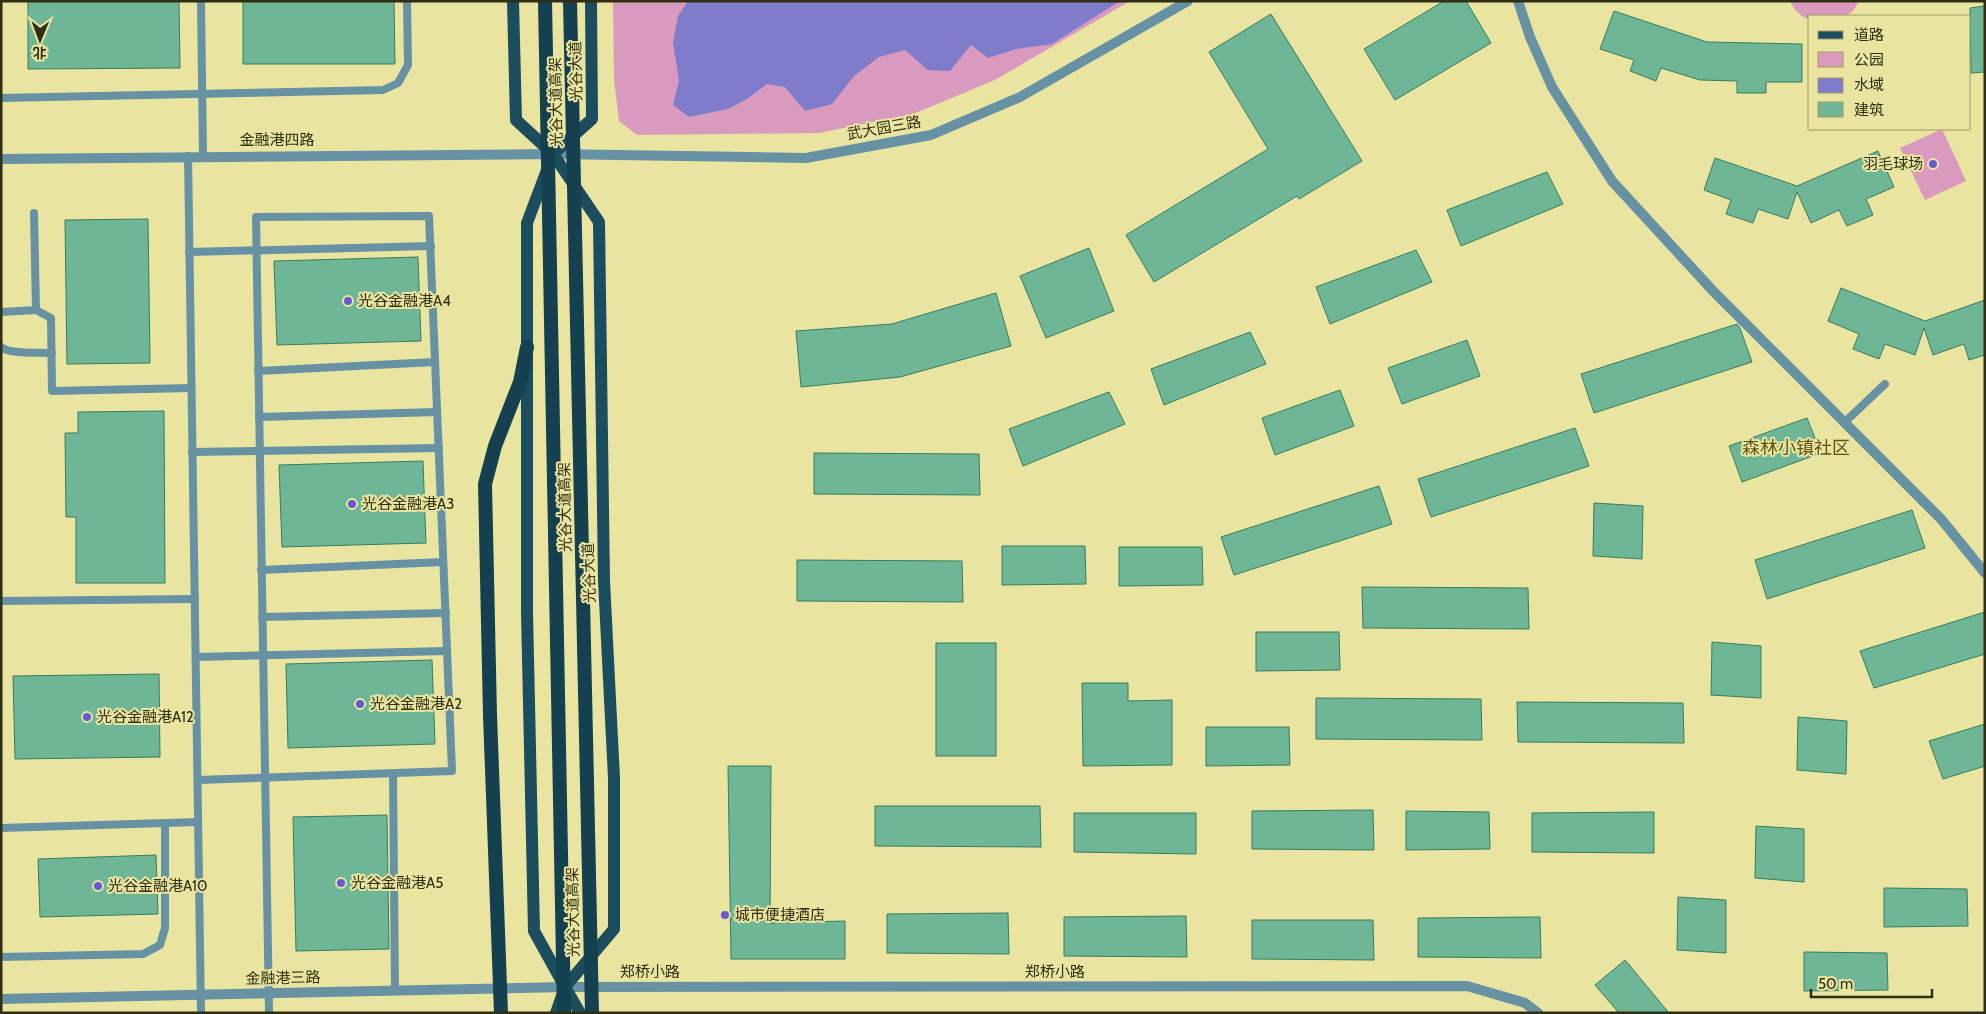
<svg xmlns="http://www.w3.org/2000/svg" width="1986" height="1014" font-family="Cabin,'Noto Sans SC',sans-serif">
<rect width="100%" height="100%" fill="#e9e4a0"/>
<g fill="#da9abe">
<path d="M613,1h517l-135,79 -82,34 -94,19 -182,2 -18,-14 -5,-41z"/>
<path d="M1790,1h69l-6,10 -7,5h-36v4c-10,-4 -16,-10 -20,-19z"/>
<path d="M1942,129l24,52 -41,19 -25,-52z"/>
</g>
<path fill="#7f7ccb" d="M688,1h432l-68,43 -36,5 -28,9 -17,-13 -21,26 -22,-1 -23,-20 -26,7 -25,19 -22,28 -27,7 -20,-24 -18,-3 -20,15 -19,10 -39,8 -16,-12 6,-24 -6,-39 5,-26z"/>
<g fill="#6eb696" stroke="#357d60">
<path d="M28,1h151l1,67 -152,1z"/>
<path d="M243,1h151l1,63h-152z"/>
<path d="M1444,1h22l25,42 -96,57 -31,-51z"/>
<path d="M1985,6v66l-14,1 -1,-65z"/>
<path d="M1614,11l93,31 95,2v38h-36v11h-29v-12l-37,-1 -39,-12 -5,13 -26,-10 4,-11 -34,-11z"/>
<path d="M1271,14l91,147 -63,38 -2,-3 -143,86 -28,-47 142,-86 -59,-97z"/>
<path d="M1878,151l16,36 -28,12 7,16 -26,11 -8,-16 -28,13 -14,-31 -9,27 -30,-10 -5,14 -27,-9 5,-14 -27,-10 11,-32 82,28z"/>
<path d="M1547,172l16,32 -102,42 -14,-36z"/>
<path d="M148,219l2,144 -83,1 -2,-144z"/>
<path d="M1089,248l25,63 -68,27 -26,-62z"/>
<path d="M1416,250l16,32 -102,42 -14,-37z"/>
<path d="M418,257l3,84 -144,4 -3,-84z"/>
<path d="M1841,288l84,33 60,-21v55l-16,5 -5,-16 -31,11 -9,-27 -9,27 -30,-11 -6,15 -26,-10 6,-15 -31,-13z"/>
<path d="M996,293l15,53 -111,31 -99,10 -5,-56 96,-7z"/>
<path d="M1737,324l3,4 12,34 -158,51 -13,-39z"/>
<path d="M1250,332l16,32 -102,41 -13,-36z"/>
<path d="M1467,340l13,36 -78,28 -14,-36z"/>
<path d="M1340,390l14,36 -79,29 -13,-37z"/>
<path d="M1109,392l16,32 -102,42 -14,-37z"/>
<path d="M164,411l1,172h-89v-66h-10l-1,-84h13v-21z"/>
<path d="M1807,418l14,35 -79,29 -13,-36z"/>
<path d="M1575,428l14,38 -158,51 -13,-38z"/>
<path d="M814,453l165,1 1,41 -166,-1z"/>
<path d="M423,461l3,82 -144,4 -3,-82z"/>
<path d="M1379,486l13,38 -158,51 -13,-38z"/>
<path d="M1594,503l49,3 -1,53 -49,-3z"/>
<path d="M1912,510l13,38 -158,51 -12,-39z"/>
<path d="M1002,546h83l1,38 -84,1z"/>
<path d="M1119,547h83l1,38 -84,1z"/>
<path d="M797,560l165,1 1,41 -166,-1z"/>
<path d="M1362,587l166,1 1,41 -166,-1z"/>
<path d="M1985,612v42l-111,34 -14,-37z"/>
<path d="M1256,632h83l1,38 -84,1z"/>
<path d="M1712,642l49,4v52l-50,-3z"/>
<rect x="936" y="643" width="60" height="113"/>
<path d="M432,660l3,84 -147,4 -2,-84z"/>
<path d="M159,674l1,83 -145,2 -2,-83z"/>
<path d="M1082,683h46v18l44,-1v65l-89,1z"/>
<path d="M1316,698l165,1 1,41 -166,-1z"/>
<path d="M1517,702l166,1 1,40 -166,-1z"/>
<path d="M1798,717l49,4 -1,53 -49,-4z"/>
<path d="M1985,724v42l-42,13 -14,-38z"/>
<path d="M1206,727h83l1,38 -84,1z"/>
<path d="M728,766h43l-1,157 75,-2v38h-114z"/>
<path d="M875,806h165l1,41 -166,-1z"/>
<path d="M1373,810l1,40 -122,-1v-38z"/>
<path d="M1406,811l83,1 1,37 -84,1z"/>
<path d="M1654,812v41l-122,-1v-39z"/>
<path d="M1074,813h122v41l-122,-2z"/>
<path d="M387,815l2,134 -93,2 -3,-134z"/>
<path d="M1756,826l48,3v53l-49,-4z"/>
<path d="M156,855l2,59 -118,3 -2,-58z"/>
<path d="M1884,888l83,1 1,37 -84,1z"/>
<path d="M1678,897l48,3v53l-49,-3z"/>
<path d="M1008,913l1,41 -122,-1v-39z"/>
<path d="M1186,916l1,41 -123,-1v-39z"/>
<path d="M1540,917l1,41 -123,-1v-39z"/>
<path d="M1252,920h121l1,40 -122,-1z"/>
<path d="M1804,952l83,1 1,37 -84,1z"/>
<path d="M1625,960l44,53h-50l-24,-28z"/>
</g>
<g fill="none" stroke-linecap="round" stroke-linejoin="round">
<g stroke="#6792a3" stroke-width="8">
<path d="M201,1l2,155"/>
<path d="M1,98l382,-8 15,-7 10,-18 -1,-64"/>
<path d="M188,156l13,857"/>
<path d="M34,213l2,97 15,8 1,73 139,-3"/>
<path d="M189,252l242,-6"/>
<path d="M1,312l35,-2"/>
<path d="M1,347c9,8 38,5 51,6"/>
<path d="M258,371l177,-9"/>
<path d="M259,417l178,-5"/>
<path d="M1845,422l40,-38"/>
<path d="M192,452l247,-4"/>
<path d="M261,570l182,-8"/>
<path d="M1,601l194,-2"/>
<path d="M262,617l184,-4"/>
<path d="M196,657l251,-6"/>
<path d="M393,773l2,217"/>
<path d="M198,780l254,-9 -23,-555 -173,1 13,796"/>
<path d="M1,828l197,-6"/>
<path d="M1,957l142,-3 17,-9 5,-17v-105"/>
</g>
<path stroke="#6792a3" stroke-width="10" d="M1,999l564,-12 902,-1 58,17 13,10"/>
<g stroke="#6792a3" stroke-width="10">
<path d="M1518,1l12,36 22,50 60,94 102,111 227,227 44,54"/>
<path d="M1,159l552,-5 253,4 125,-23 89,-38 168,-96"/>
</g>
<g stroke="#1b4d5e" stroke-width="12">
<path d="M513,1l3,119 37,34 46,68 5,359 10,197v151l-49,58 15,26"/>
<path d="M556,1013l9,-26 -31,-56 -7,-319v-389l26,-69 39,-35 -1,-118"/>
</g>
<path stroke="#14404f" stroke-width="14" d="M490,715l-5,-231 10,-38 25,-64 7,-35"/>
<g stroke="#14404f" stroke-width="14">
<path d="M545,1l19,1012"/>
<path d="M570,1l22,1012"/>
<path d="M490,715l11,298"/>
</g>
</g>
<g fill="#6859d3" stroke="#e9e4a0" stroke-width="2">
<circle cx="1933" cy="164" r="5"/>
<circle cx="348" cy="301" r="5"/>
<circle cx="352" cy="504" r="5"/>
<circle cx="360" cy="704" r="5"/>
<circle cx="87" cy="717" r="5"/>
<circle cx="341" cy="883" r="5"/>
<circle cx="98" cy="886" r="5"/>
<circle cx="725" cy="915" r="5"/>
</g>
<g text-anchor="middle" dominant-baseline="central" stroke-width="4" stroke-linejoin="round" paint-order="stroke">
<g font-size="15" fill="#302e13" stroke="#e9e4a0">
<text transform="translate(576 71) rotate(-91)">光谷大道</text>
<text transform="translate(556 102) rotate(-91)">光谷大道高架</text>
<text transform="translate(884 128) rotate(-10)">武大园三路</text>
<text x="277" y="140">金融港四路</text>
<text transform="translate(565 507) rotate(-91)">光谷大道高架</text>
<text transform="translate(589 573) rotate(-92)">光谷大道</text>
<text transform="translate(573 912) rotate(-91)">光谷大道高架</text>
<text x="650" y="972">郑桥小路</text>
<text x="1055" y="972">郑桥小路</text>
<text transform="translate(283 978) rotate(-1)">金融港三路</text>
</g>
<g font-size="15" fill="#302e13" stroke="#e9e4a0" text-anchor="start">
<text x="1923" y="164" text-anchor="end">羽毛球场</text>
<text x="358" y="301">光谷金融港A4</text>
<text x="362" y="504">光谷金融港A3</text>
<text x="370" y="704">光谷金融港A2</text>
<text x="97" y="717">光谷金融港A12</text>
<text x="351" y="883">光谷金融港A5</text>
<text x="108" y="886">光谷金融港A10</text>
<text x="735" y="915">城市便捷酒店</text>
</g>
<g font-size="18" fill="#5c5610" stroke="#e9e4a0">
<text x="1796" y="448">森林小镇社区</text>
</g>
</g>
<rect width="1986" height="1014" fill="none" stroke="#302e13" stroke-width="5"/>
<rect x="1808" y="15" width="162" height="115" fill="#e9e4a0" stroke="#9f9b68"/>
<rect x="1818" y="31" width="25" height="8" fill="#1b4d5e" stroke="#9f9b68"/>
<text x="1854" y="40" font-size="15" fill="#302e13">道路</text>
<rect x="1818" y="52" width="25" height="15" fill="#da9abe" stroke="#9f9b68"/>
<text x="1854" y="65" font-size="15" fill="#302e13">公园</text>
<rect x="1818" y="78" width="25" height="15" fill="#7f7ccb" stroke="#9f9b68"/>
<text x="1854" y="90" font-size="15" fill="#302e13">水域</text>
<rect x="1818" y="102" width="25" height="15" fill="#6eb696" stroke="#9f9b68"/>
<text x="1854" y="115" font-size="15" fill="#302e13">建筑</text>
<g transform="translate(40 40) rotate(181)" stroke="#e9e4a0" stroke-width="4" paint-order="stroke">
<path d="M0-4L9 19L0 12L-9 19Z" fill="#302e13"/>
<text y="-8" font-size="14" font-weight="bold" text-anchor="middle" fill="#302e13">北</text>
</g>
<path d="M1811 989v8h121v-8" fill="none" stroke="#302e13" stroke-width="2.5"/>
<text x="1818" y="989" font-size="15" fill="#302e13" stroke="#e9e4a0" stroke-width="4" paint-order="stroke">50 m</text>
</svg>
